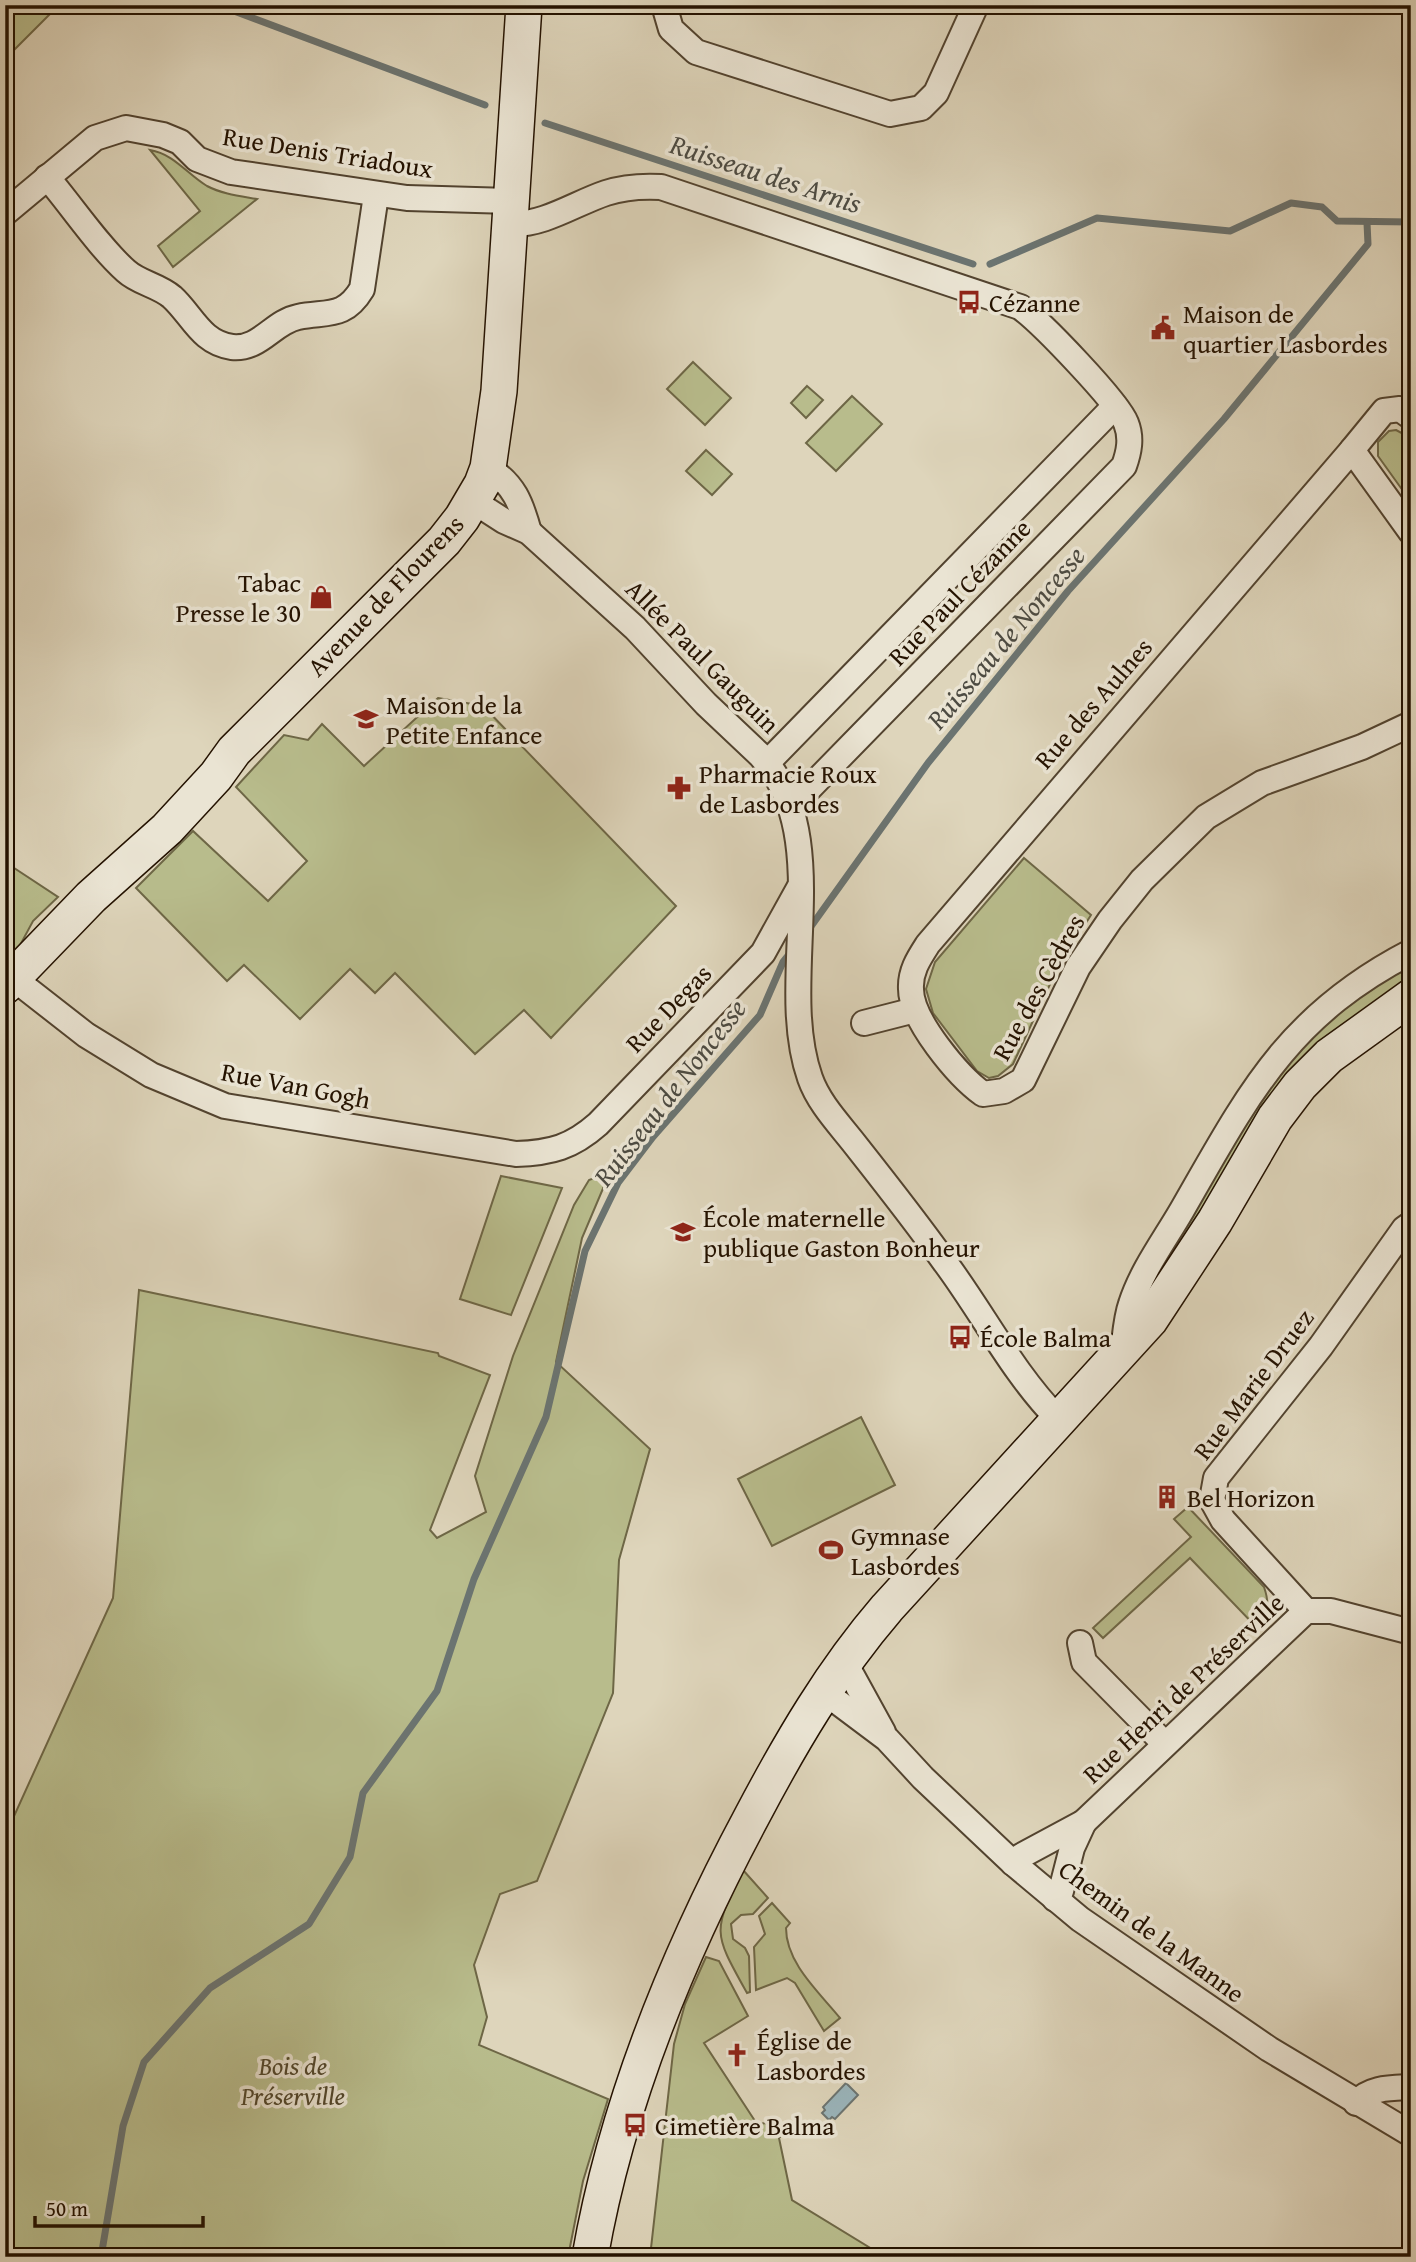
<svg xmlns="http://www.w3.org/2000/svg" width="1416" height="2262" font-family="'Gentium Book Plus',serif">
<rect width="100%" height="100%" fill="#ded5bb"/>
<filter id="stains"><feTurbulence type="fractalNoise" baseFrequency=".00286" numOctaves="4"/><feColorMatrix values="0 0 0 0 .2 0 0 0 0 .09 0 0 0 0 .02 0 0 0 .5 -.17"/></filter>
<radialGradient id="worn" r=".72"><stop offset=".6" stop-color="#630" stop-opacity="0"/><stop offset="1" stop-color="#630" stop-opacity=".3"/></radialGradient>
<g fill="#b8bc8c" stroke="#6e6746" stroke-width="2">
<path d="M5,5h54l-54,54z"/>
<path d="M150,150c24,4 37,24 57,36 15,8 33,10 50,13l-84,68 -15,-21 42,-35z"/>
<path d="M693,362l38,36 -26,27 -38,-36z"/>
<path d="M807,386l16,14 -17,18 -15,-15z"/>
<path d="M852,396l30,28 -46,47 -30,-28z"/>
<path d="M1396,430l15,8v64l-33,-46v-14l11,-11z"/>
<path d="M706,450l26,24 -20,21 -26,-24z"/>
<path d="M438,698l45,8 193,200 -125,132 -27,-28 -49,44 -80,-81 -20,20 -25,-24 -50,50 -56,-54 -17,16 -91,-93 57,-57 75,70 39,-40 -71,-74 48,-52 24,5 14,-16 42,42z"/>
<path d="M1024,858l67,57 -33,52 -45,97 -15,12 -9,2 -12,-7 -44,-58 -7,-24 9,-27z"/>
<path d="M5,862l53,35 -25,24 -15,28 -13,12z"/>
<path d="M1411,960v21l-50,31 -187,257 -38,32 25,-29 78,-146 80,-101z"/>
<path d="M610,1172l-28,66 -26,124 94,87 -31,111 -6,133 -76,188 -37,13 -26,71 13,52 -8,28 129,54 -25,82 -15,76h-563v-421l108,-238 26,-308 299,63 1,3 51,19 -60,155 7,8 49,-26 -11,-36 38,-120 61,-151 15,-25z"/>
<path d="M501,1176l61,12 -51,127 -51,-16z"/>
<path d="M861,1417l34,68 -123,61 -34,-67z"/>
<path d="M1188,1507l76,80c6,17 4,28 -6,42l-68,-71 -87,80 -10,-10 98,-91 -17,-18z"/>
<path d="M743,1870l25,28 -15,16 -12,1 -10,9 2,15 12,9 4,8 1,36 -3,1c-34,-61 -35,-61 -4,-123z"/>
<path d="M772,1903l18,20 -4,5c0,35 33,64 54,90l-16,13 -29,-48 -8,-5 -31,12 -2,-43 11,-13 -6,-18z"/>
<path d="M706,1957l13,4 29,55 -44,27 53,81 10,-1 14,13 -2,2 13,62 93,57h-235l24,-213 11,-40z"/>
</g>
<path fill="#9ab5bc" stroke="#6b7471" stroke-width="2" d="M846,2083l12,12 -23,24 -3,-2 -3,3 -7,-7 3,-3 -2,-3z"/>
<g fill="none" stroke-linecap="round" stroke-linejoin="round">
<g stroke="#6b7471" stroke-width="7">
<path d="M218,5l267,100"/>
<path d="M545,123l428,141"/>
<path d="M990,264l107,-46 133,13 61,-28 31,4 15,14 74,1"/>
<path d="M807,932l121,-169 140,-172 156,-172 144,-175 -1,-21"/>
<path d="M101,2257l22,-131 21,-64 66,-74 99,-64 41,-67 13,-64 74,-102 37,-112 72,-162 39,-166 33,-68 35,-46 107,-122 23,-53 8,-10"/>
</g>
<g stroke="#52432f" stroke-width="28">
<g id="street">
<path d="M664,5l7,24 25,23 194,62 31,-6 15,-15 40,-88"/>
<path d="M47,177c24,28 52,70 79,94 13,12 32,14 46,26 20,18 29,46 60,50 28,3 41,-25 66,-30 29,-6 46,2 64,-28l14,-94"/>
<path d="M5,213l90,-75 31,-10 37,7 17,7 17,17 34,13 176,26 106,3"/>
<path d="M512,224c32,1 64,-21 94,-31 18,-6 36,-7 55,-6l359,120c21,15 98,95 106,116 6,15 3,29 -2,43l-332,340"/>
<path d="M1411,417l-11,-8 -16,2 -32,39 59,82"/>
<path d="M1352,450l-424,494c-9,14 -18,27 -17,45 0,31 47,87 72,105l21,-3 19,-11 55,-113 32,-47 32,-40 64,-63 56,-34 100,-36 49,-23"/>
<path d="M488,468c26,16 33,35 41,64"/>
<path d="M473,501l31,20 25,11 106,96 71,76 54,51c77,82 15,224 50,323 9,26 31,48 47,69 30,38 59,75 87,114 39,52 68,111 114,158"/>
<path d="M767,763l348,-357"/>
<path d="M13,978l73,57 65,40 74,31 291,48c35,-1 56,-7 82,-30l165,-171 36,-65"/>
<path d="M864,1023l51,-13"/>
<path d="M1123,1351c2,-15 3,-33 8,-47 11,-34 33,-63 51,-94 66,-115 105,-194 229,-258"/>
<path d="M1306,1611l-83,-91 -11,-20 4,-22 105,-132 83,-117 7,-5"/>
<path d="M1080,1643l4,19 80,81"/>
<path d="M844,1661l39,71"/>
<path d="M823,1691l64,48 36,39 90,85 67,56 189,130 142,85"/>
<path d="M1013,1863l8,-7 63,-34 222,-211h25l80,21"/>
<path d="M1055,1899l6,-8 11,-43 12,-26"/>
<path d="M1356,2103c14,-16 35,-15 55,-16"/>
</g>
</g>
<g stroke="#241200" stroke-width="38">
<g id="secondary">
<path d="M5,986l86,-89 76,-68 49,-53 18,-25 210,-210 18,-23 20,-34 6,-16 11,-77 25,-386"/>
<path d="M590,2257c27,-155 88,-303 162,-441 39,-74 80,-144 135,-208l263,-288 65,-99 60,-103 25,-33 29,-29 82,-59"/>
</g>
</g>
<use href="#street" stroke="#eae4d3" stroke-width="24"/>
<use href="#secondary" stroke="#eae4d3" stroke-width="35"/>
</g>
<defs>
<g id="bus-bare" transform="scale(1.89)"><path d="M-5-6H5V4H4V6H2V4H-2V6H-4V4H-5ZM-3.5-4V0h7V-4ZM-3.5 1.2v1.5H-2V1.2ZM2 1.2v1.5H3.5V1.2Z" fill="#8f2418" stroke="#eae4d3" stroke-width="2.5" paint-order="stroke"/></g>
<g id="civic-bare" transform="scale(1.89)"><path d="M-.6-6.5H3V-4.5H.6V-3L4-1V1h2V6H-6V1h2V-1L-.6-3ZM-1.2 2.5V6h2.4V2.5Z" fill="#8f2418" stroke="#eae4d3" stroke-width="2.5" paint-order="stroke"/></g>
<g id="shop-bare" transform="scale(1.89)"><path d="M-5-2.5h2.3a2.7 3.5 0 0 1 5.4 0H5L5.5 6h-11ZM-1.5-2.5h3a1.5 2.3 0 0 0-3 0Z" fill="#8f2418" stroke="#eae4d3" stroke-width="2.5" paint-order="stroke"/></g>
<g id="school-bare" transform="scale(1.89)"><path d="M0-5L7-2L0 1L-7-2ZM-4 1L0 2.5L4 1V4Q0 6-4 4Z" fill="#8f2418" stroke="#eae4d3" stroke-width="2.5" paint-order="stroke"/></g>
<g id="pharmacy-bare" transform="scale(1.89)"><path d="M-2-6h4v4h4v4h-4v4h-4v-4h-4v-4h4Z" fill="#8f2418" stroke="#eae4d3" stroke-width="2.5" paint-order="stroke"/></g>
<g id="building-bare" transform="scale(1.89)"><path d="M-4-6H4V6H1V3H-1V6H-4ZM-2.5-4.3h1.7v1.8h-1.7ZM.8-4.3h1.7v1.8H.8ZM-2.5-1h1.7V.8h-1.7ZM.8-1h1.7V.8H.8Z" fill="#8f2418" stroke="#eae4d3" stroke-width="2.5" paint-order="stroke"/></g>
<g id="stadium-bare" transform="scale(1.89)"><path d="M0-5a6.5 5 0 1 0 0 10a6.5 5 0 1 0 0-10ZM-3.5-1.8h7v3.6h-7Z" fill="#8f2418" stroke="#eae4d3" stroke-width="2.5" paint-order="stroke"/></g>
<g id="church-bare" transform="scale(1.89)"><path d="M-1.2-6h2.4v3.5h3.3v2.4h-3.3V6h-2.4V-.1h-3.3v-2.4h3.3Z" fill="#8f2418" stroke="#eae4d3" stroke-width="2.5" paint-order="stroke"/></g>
</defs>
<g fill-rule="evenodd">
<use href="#bus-bare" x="969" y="302"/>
<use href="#civic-bare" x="1163" y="328"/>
<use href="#shop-bare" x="321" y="597"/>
<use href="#school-bare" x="366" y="719"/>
<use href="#pharmacy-bare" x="679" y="788"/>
<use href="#school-bare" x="683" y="1232"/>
<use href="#bus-bare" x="960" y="1337"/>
<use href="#building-bare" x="1167" y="1497"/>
<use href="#stadium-bare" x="831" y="1550"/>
<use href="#church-bare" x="737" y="2055"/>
<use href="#bus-bare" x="635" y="2125"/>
</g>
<g text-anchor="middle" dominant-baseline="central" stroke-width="7" stroke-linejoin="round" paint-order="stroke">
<g font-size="26" fill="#241200" stroke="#eae4d3">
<text transform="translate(328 152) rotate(9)">Rue Denis Triadoux</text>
<text transform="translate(959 592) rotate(-46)">Rue Paul Cézanne</text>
<text transform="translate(385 595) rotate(-46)">Avenue de Flourens</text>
<text transform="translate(703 656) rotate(45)">Allée Paul Gauguin</text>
<text transform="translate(1093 703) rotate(-49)">Rue des Aulnes</text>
<text transform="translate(1038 987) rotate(-61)">Rue des Cèdres</text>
<text transform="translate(668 1008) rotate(-46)">Rue Degas</text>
<text transform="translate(296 1085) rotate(11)">Rue Van Gogh</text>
<text transform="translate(1253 1384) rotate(-53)">Rue Marie Druez</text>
<text transform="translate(1183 1688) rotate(-43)">Rue Henri de Préserville</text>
<text transform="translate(1152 1931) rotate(36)">Chemin de la Manne</text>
</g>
<g font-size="26" fill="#241200" stroke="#eae4d3" text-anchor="start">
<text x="989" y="302">Cézanne</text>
<text x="1183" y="313">Maison de<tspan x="1183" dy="30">quartier Lasbordes</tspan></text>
<text x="301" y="582" text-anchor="end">Tabac<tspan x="301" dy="30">Presse le 30</tspan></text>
<text x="386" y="704">Maison de la<tspan x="386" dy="30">Petite Enfance</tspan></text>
<text x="699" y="773">Pharmacie Roux<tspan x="699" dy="30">de Lasbordes</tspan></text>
<text x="703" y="1217">École maternelle<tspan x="703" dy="30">publique Gaston Bonheur</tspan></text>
<text x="980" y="1337">École Balma</text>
<text x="1187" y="1497">Bel Horizon</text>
<text x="851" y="1535">Gymnase<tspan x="851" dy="30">Lasbordes</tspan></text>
<text x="757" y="2040">Église de<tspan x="757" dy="30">Lasbordes</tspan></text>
<text x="655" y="2125">Cimetière Balma</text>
</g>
<g font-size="26" font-style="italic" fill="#50452a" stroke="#eae4d3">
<text x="293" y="2065">Bois de<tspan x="293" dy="30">Préserville</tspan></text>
</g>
<g font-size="28" font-style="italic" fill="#4d4b42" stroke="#eae4d3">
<text transform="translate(766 173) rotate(18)">Ruisseau des Arnis</text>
<text transform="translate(1005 637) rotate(-50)">Ruisseau de Noncesse</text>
<text transform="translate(669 1092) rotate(-52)">Ruisseau de Noncesse</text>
</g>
</g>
<rect width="1416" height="2262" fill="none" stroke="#ded5bb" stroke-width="28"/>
<rect x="7" y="7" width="1402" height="2248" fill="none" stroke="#241200" stroke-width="3.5"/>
<rect x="14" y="14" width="1388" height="2234" fill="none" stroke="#241200" stroke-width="2"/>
<path d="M35 2216v10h168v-10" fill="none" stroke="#241200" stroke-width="3.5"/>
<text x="46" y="2216" font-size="21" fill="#241200" stroke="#eae4d3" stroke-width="5" paint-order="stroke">50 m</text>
<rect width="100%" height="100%" filter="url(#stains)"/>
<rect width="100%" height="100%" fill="url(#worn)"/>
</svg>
